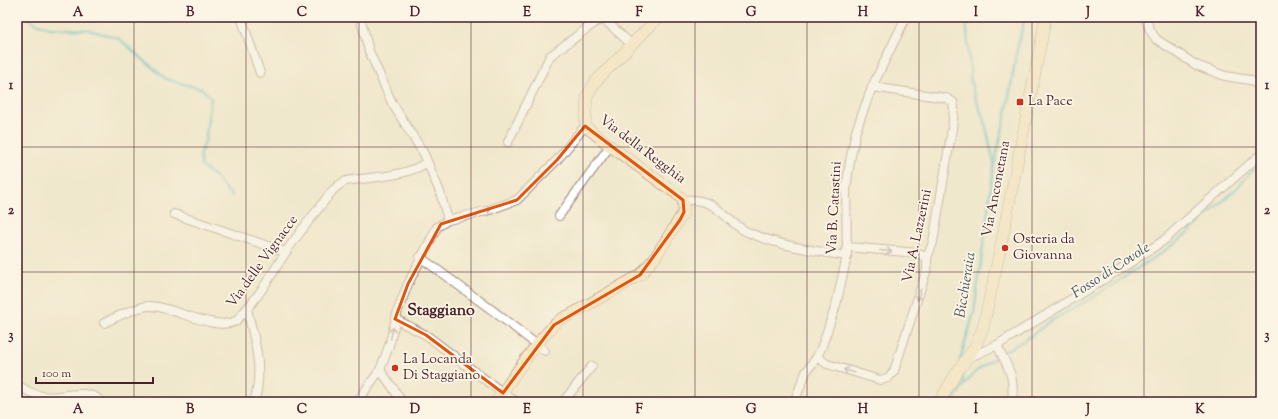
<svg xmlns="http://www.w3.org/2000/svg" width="1278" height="419" font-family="'Sorts Mill Goudy',serif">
<rect width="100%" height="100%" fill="#fcf5e5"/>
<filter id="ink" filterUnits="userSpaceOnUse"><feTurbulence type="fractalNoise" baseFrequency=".025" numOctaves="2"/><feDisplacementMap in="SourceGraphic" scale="8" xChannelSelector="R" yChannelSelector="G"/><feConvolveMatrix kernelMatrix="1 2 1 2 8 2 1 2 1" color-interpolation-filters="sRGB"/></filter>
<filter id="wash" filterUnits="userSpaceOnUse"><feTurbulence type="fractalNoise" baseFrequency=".012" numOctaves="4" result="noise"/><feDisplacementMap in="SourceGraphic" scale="16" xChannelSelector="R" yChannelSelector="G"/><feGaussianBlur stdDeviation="0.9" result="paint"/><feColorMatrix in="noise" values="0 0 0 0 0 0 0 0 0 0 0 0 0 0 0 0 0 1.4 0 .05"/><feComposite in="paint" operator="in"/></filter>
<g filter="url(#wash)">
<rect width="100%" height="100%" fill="#f0e8cc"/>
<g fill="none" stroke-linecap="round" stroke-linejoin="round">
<g stroke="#48b5c4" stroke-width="2.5">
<path d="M27,17l6,5 17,6 39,2 29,8 48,41 36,10 9,9 -6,44 -5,12 1,12 12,9 19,21"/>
<path d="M966,17l5,66 4,14 10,25 9,42"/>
<path d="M960,360l14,-48 20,-146 12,-52 11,-64 8,-33"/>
<path d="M964,385l12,-14 31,-21 18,-10 26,-19 41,-23 71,-46 25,-19 49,-45 16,-18 8,-5"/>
<path d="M952,402l12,-17 -2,-13"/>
</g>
</g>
</g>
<g filter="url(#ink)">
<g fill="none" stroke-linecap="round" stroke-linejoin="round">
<g stroke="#9d847c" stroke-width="10">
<g id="street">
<path d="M241,17l19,56"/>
<path d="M360,17l9,34 16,36 7,16 32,51 16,38 8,28"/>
<path d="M1145,17l5,13 6,9 40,26 29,11 25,4 8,5 3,4"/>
<path d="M508,142l42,-86 47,-35 6,-1 5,3 24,22"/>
<path d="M683,200c38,-3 40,23 69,34 30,12 63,17 95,22"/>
<path d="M174,214l112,38"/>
<path d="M559,216l51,-70"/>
<path d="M847,247l71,6 9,5"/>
<path d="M420,257l72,53 53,41"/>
<path d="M247,310c8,29 17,62 7,92"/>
<path d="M395,319l31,16 77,58 14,9"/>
<path d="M104,323c10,-5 35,-17 46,-17 22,0 65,26 86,15 2,-2 5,-5 6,-7 18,-18 30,-41 44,-62 14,-21 31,-41 46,-61l7,-6 7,-4c25,-4 61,-4 81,-19"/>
<path d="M997,345c11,24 18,28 15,57"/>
<path d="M817,357l10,7 53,16 8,-2 6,-7 33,-102v-11l6,-16 19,-113 2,-20 -1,-7 -7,-4 -74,-11"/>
<path d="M968,358l29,-13 122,-75 44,-29 98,-87"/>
<path d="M380,370l11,15 11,17"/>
<path d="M17,385c7,4 16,10 25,11 21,3 43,-10 60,6"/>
<path d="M357,402l23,-32 9,-24 9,-36 10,-26 29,-57 11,-7 38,-9 31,-11 40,-40 28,-34"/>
<path d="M563,402l29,-36"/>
<path d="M794,402l12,-30 11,-15 5,-11 14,-41 11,-49 -1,-67 4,-28 6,-30 16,-44 34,-70"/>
</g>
</g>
<g stroke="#9d847c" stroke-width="12">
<g id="secondary">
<path d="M496,402c11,-16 56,-85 72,-86l72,-41 14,-16 30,-47 -1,-12 -6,-6 -67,-48 -25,-20 2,-30 9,-15 63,-64"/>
<path d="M939,402l16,-27 20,-28 8,-19 16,-73 47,-238"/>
</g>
</g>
<use href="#street" stroke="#fff" stroke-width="8"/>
<use href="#secondary" stroke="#f9e7c3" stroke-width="11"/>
</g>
<defs><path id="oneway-shaft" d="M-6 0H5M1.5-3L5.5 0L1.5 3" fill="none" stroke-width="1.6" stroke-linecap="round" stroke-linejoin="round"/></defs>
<g stroke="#ae9aa0">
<use href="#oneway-shaft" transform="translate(486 210) rotate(-15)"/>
<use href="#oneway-shaft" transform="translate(886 251) rotate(5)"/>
<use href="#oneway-shaft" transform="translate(919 295) rotate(107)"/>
<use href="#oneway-shaft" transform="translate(392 333) rotate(-77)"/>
<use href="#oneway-shaft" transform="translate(849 371) rotate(-163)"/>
</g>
</g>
<path d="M0 0H1278V419H0ZM585,126l98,74 1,12 -4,8 -40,55 -86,50 -51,68 -77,-58 -31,-16 13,-35 33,-60 76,-24 40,-40z" fill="#f0e8cc" fill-opacity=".55" fill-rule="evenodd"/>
<path fill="none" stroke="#e0560e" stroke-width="3" stroke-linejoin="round" d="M585,126l98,74 1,12 -4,8 -40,55 -86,50 -51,68 -77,-58 -31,-16 13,-35 33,-60 76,-24 40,-40z"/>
<path fill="none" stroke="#4a1f2b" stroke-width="1" stroke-opacity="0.55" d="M134,17v385M246,17v385M359,17v385M471,17v385M583,17v385M695,17v385M807,17v385M919,17v385M1032,17v385M1144,17v385M17,147h1244M17,272h1244"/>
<g fill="#c8321e" stroke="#fcf5e5" stroke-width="1.5">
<rect x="1016" y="98" width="8" height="8" rx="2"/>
<circle cx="1005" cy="248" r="4"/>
<circle cx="395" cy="368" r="4"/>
</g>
<g text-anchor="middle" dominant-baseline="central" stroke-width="3.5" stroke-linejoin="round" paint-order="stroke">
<g font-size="14" fill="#4a1f2b" stroke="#fcf5e5" text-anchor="start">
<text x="1028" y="102">La Pace</text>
<text x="1013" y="240">Osteria da<tspan x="1013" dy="16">Giovanna</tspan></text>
<text x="403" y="360">La Locanda<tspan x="403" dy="16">Di Staggiano</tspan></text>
</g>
<g font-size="14" fill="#4a1f2b" stroke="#fcf5e5">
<text transform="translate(642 150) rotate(37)">Via della Regghia</text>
<text transform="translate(997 189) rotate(-79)">Via Anconetana</text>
<text transform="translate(835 208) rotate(-87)">Via B. Catastini</text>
<text transform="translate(918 236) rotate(-78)">Via A. Lazzerini</text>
<text transform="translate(263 262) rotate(-54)">Via delle Vignacce</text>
</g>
<g font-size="15" font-style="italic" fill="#495461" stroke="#fcf5e5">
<text transform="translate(1111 271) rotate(-33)">Fosso di Covole</text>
<text transform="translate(966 285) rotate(-81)">Bicchieraia</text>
</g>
<g font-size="16" font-weight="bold" fill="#4a1f2b" stroke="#fcf5e5">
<text x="441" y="311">Staggiano</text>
</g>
</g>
<rect width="1278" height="419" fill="none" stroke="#fcf5e5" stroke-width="44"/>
<path d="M36 377v6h117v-6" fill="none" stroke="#4a1f2b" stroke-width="2"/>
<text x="42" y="377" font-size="12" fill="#4a1f2b" stroke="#fcf5e5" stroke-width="3" paint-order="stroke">100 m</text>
<rect x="22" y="22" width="1234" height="375" fill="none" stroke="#4a1f2b" stroke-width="1.5"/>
<g font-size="13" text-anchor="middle" font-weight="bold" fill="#4a1f2b">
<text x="78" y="16">A</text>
<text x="190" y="16">B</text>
<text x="302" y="16">C</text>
<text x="415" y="16">D</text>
<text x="527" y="16">E</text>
<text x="639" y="16">F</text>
<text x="751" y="16">G</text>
<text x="863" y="16">H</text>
<text x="976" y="16">I</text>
<text x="1088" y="16">J</text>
<text x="1200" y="16">K</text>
<text x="11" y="89">1</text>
<text x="1267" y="89">1</text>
<text x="11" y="214">2</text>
<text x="1267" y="214">2</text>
<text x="11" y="339">3</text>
<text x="1267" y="339">3</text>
<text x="78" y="413">A</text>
<text x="190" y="413">B</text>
<text x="302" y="413">C</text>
<text x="415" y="413">D</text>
<text x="527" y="413">E</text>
<text x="639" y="413">F</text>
<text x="751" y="413">G</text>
<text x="863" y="413">H</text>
<text x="976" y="413">I</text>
<text x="1088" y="413">J</text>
<text x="1200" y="413">K</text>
</g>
</svg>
